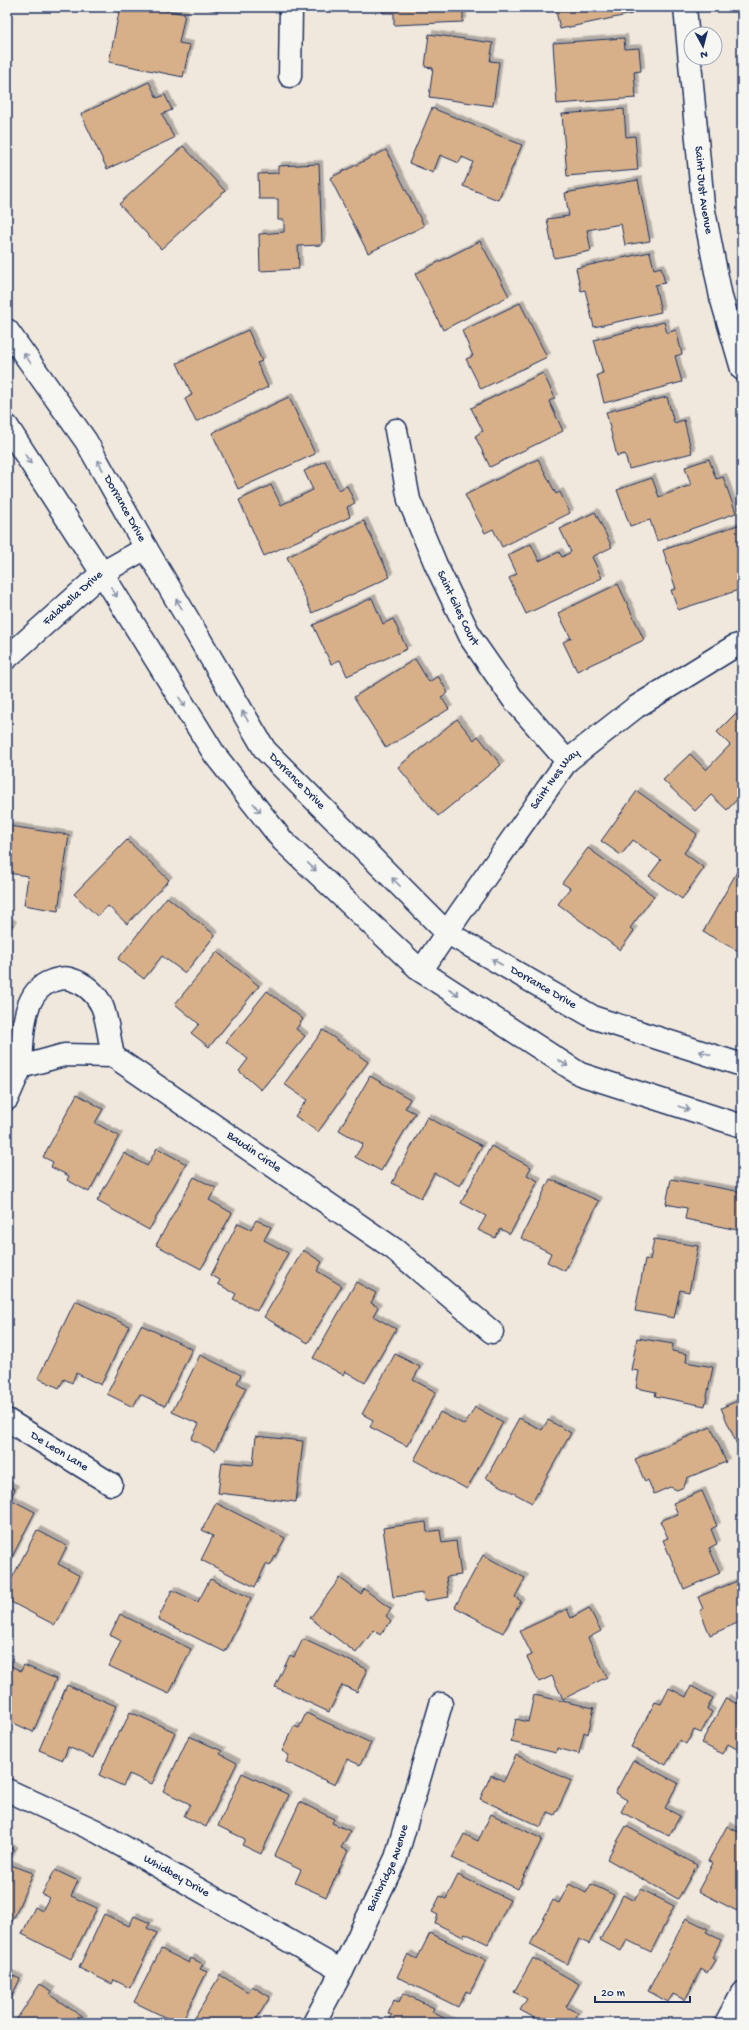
<svg xmlns="http://www.w3.org/2000/svg" width="749" height="2030" font-family="'Gochi Hand',sans-serif">
<defs>
<filter id="shadow"><feDropShadow dx="3.5" dy="-3.5" stdDeviation="0" flood-color="#0004"/></filter>
</defs>
<rect width="100%" height="100%" fill="#f0e8dd"/>
<filter id="ink" filterUnits="userSpaceOnUse"><feTurbulence type="fractalNoise" baseFrequency=".025" numOctaves="2"/><feDisplacementMap in="SourceGraphic" scale="8" xChannelSelector="R" yChannelSelector="G"/><feConvolveMatrix kernelMatrix="1 2 1 2 8 2 1 2 1" color-interpolation-filters="sRGB"/></filter>
<g filter="url(#ink)">
<g fill="#d7b089" stroke="#1b2f5e" filter="url(#shadow)">
<path d="M120,7h30l35,7 -6,29 11,2 -7,32 -74,-15z"/>
<path d="M199,7h19v4z"/>
<path d="M382,7h81v15l-69,3v-12h-11z"/>
<path d="M555,7h76l1,7 -72,15z"/>
<path d="M429,34l64,9 -3,18 9,1 -6,44 -64,-9 4,-29 -8,-1z"/>
<path d="M624,38l1,11 14,-1 2,23 -7,1 2,26 -79,6 -4,-61z"/>
<path d="M149,82l8,16 8,-3 7,15 -10,4 12,24 -67,31 -26,-55z"/>
<path d="M432,108l90,37 -24,55 -35,-14 10,-24 -11,-5 -3,6 -19,-8 -7,18 -24,-10z"/>
<path d="M624,109l2,28 9,-1 3,34 -71,6 -5,-62z"/>
<path d="M183,146l42,45 -64,58 -42,-45z"/>
<path d="M386,150l38,76 -56,27 -38,-75z"/>
<path d="M319,164l3,81 -24,1 1,23 -39,2 -1,-37 25,-2v-12h-6v-21h-19l-1,-25 20,-1v-7z"/>
<path d="M638,180l12,61 -25,4 -4,-21 -34,6 4,21 -37,7 -7,-39 22,-3 -4,-23z"/>
<path d="M480,241l29,55 -66,34 -28,-56z"/>
<path d="M650,252l4,17 7,-2 4,16 -10,2 6,27 -67,15 -9,-37 -4,1 -5,-23z"/>
<path d="M520,303l27,54 -66,32 -15,-30 7,-3 -11,-25z"/>
<path d="M664,322l3,11 9,-3 6,24 -7,2 7,26 -78,21 -7,-28 6,-2 -9,-33z"/>
<path d="M248,330l14,31 -5,2 11,24 -72,35 -11,-23 7,-4 -15,-32z"/>
<path d="M543,373l12,25 -6,3 14,30 -73,36 -15,-31 8,-5 -12,-23z"/>
<path d="M289,397l26,57 -77,35 -26,-56z"/>
<path d="M667,397l7,26 10,-3 8,33 -63,16 -4,-15 -8,2 -11,-44z"/>
<path d="M538,459l18,35 4,-2 10,21 -68,34 -9,-18 -8,4 -20,-38z"/>
<path d="M709,459l7,20 7,-2 13,36 -79,28 -7,-21 -20,6 -13,-36 35,-12 7,19 32,-12 -6,-18z"/>
<path d="M325,461l14,29 8,-4 8,17 -8,4 3,10 -86,39 -25,-56 32,-15 10,20 32,-15 -9,-19z"/>
<path d="M595,512l17,35 -20,10 10,21 -76,36 -17,-36 8,-4 -9,-19 23,-11 8,17 20,-9 3,5 9,-5 -11,-23z"/>
<path d="M364,521l26,56 -78,36 -25,-56z"/>
<path d="M741,524l1,65 -64,21 -7,-20 5,-1 -13,-39z"/>
<path d="M618,584l26,56 -67,31 -14,-29 8,-4 -13,-25z"/>
<path d="M372,598l11,26 10,-5 14,30 -60,27 -7,-16 -9,4 -18,-39z"/>
<path d="M415,659l14,23 9,-6 10,17 -7,4 8,12 -63,39 -32,-51z"/>
<path d="M735,714l7,7v73l-15,16 -16,-15 -16,16 -32,-31 27,-26 16,16 24,-25 -13,-13z"/>
<path d="M457,719l17,21 4,-4 23,29 -63,51 -40,-49z"/>
<path d="M637,791l60,43 -13,19 20,15 -22,31 -33,-23 12,-16 -28,-20 -12,15 -20,-14z"/>
<path d="M9,826l60,9 -11,76 -34,-6 4,-29 -21,-3v-30z"/>
<path d="M127,840l42,40 -42,44 -19,-18 -11,10 -23,-22z"/>
<path d="M588,848l66,48 -24,32 4,3 -14,19 -62,-46 12,-16 -8,-5z"/>
<path d="M742,863v90l-39,-21z"/>
<path d="M167,897l48,38 -30,38 -23,-17 -18,23 -26,-20z"/>
<path d="M7,920l6,5 -6,8z"/>
<path d="M217,952l42,34 -50,61 -18,-14 8,-9 -24,-20z"/>
<path d="M267,991l36,28 -7,10 9,7 -44,54 -22,-19 9,-12 -22,-17z"/>
<path d="M323,1030l45,32 -50,70 -23,-16 12,-16 -23,-16z"/>
<path d="M370,1076l40,23 -5,9 10,5 -34,58 -26,-14 8,-13 -24,-14z"/>
<path d="M77,1094l26,15 -8,14 24,13 -30,56 -22,-12 2,-4 -18,-9 2,-5 -10,-5z"/>
<path d="M427,1117l55,29 -22,40 -26,-13 -13,25 -29,-15z"/>
<path d="M491,1146l40,21 -4,8 11,6 -28,53 -10,-5 -5,9 -17,-8 8,-14 -25,-13z"/>
<path d="M157,1148l29,16 -37,66 -52,-29 27,-48 23,13z"/>
<path d="M194,1177l22,11 -7,12 23,13 -31,56 -45,-24z"/>
<path d="M550,1179l49,22 -34,70 -18,-9 4,-9 -30,-15z"/>
<path d="M671,1179l71,13v39l-57,-12 2,-11 -21,-4z"/>
<path d="M256,1220l15,7 -7,13 24,13 -31,58 -24,-12 3,-5 -18,-10 2,-4 -9,-5 27,-52 13,6z"/>
<path d="M654,1239l44,7 -9,46 -9,-2 -6,28 -39,-7 10,-52 5,1z"/>
<path d="M303,1250l19,12 -5,9 25,15 -34,57 -44,-26z"/>
<path d="M356,1282l20,11 -5,10 7,4 -5,9 23,13 -31,54 -20,-12 -2,4 -30,-17z"/>
<path d="M75,1301l54,25 -28,59 -25,-12 -4,10 -8,-4 -5,9 -21,-10z"/>
<path d="M141,1325l51,24 -27,57 -25,-12 -7,13 -26,-13z"/>
<path d="M637,1338l36,6 -1,7 15,3 -1,8 27,5 -8,39 -50,-10 1,-4 -20,-4 3,-17 -8,-1z"/>
<path d="M395,1354l25,13 -7,13 23,12 -29,54 -37,-19 3,-7 -11,-6z"/>
<path d="M200,1355l41,20 -4,8 9,5 -31,63 -24,-12 8,-15 -27,-12z"/>
<path d="M742,1399v57l-21,-48z"/>
<path d="M475,1407l28,15 -36,67 -53,-29 26,-48 25,13z"/>
<path d="M519,1418l23,12 6,-10 23,13 -39,70 -46,-25z"/>
<path d="M711,1427l15,35 -39,16 -3,9 -7,3 -7,-3 -16,7 -6,-14 -3,2 -10,-23z"/>
<path d="M256,1436l47,5 -7,61 -78,-9 4,-31 31,3z"/>
<path d="M7,1485l8,4 -5,10 25,13 -28,55z"/>
<path d="M702,1491l15,35 -6,3 6,15 -8,4 11,25 -36,16 -21,-49 5,-2 -8,-17 18,-7 -5,-11z"/>
<path d="M216,1503l69,35 -15,28 -4,-2 -11,23 -54,-27 12,-24 -11,-6z"/>
<path d="M426,1522l1,10 13,-2 2,13 14,-2 5,34 -15,2 3,20 -25,4 -1,-8 -30,4 -10,-69z"/>
<path d="M37,1530l30,16 -9,18 22,12 -25,49 -48,-25v-12z"/>
<path d="M483,1555l42,23 -10,19 6,4 -18,32 -48,-26z"/>
<path d="M340,1578l21,16 3,-5 27,20 -5,7 5,5 -11,14 -6,-5 -18,23 -46,-35z"/>
<path d="M210,1579l41,19 -26,54 -67,-33 14,-29 26,12z"/>
<path d="M742,1579v42l-32,14 -10,-24 3,-2 -5,-12z"/>
<path d="M589,1608l12,23 -13,7 19,39 -44,22 -11,-23 -13,6 -12,-25 5,-2 -12,-24 47,-22 4,9z"/>
<path d="M120,1614l71,35 -22,45 -60,-28 12,-25 -11,-6z"/>
<path d="M303,1639l64,30 -10,23 -15,-7 -13,27 -54,-25 15,-32 4,2z"/>
<path d="M7,1664l14,7 3,-6 32,14 -23,53 -24,-11 -2,5z"/>
<path d="M67,1685l49,21 -23,52 -25,-11 -5,13 -24,-10z"/>
<path d="M691,1686l22,12 -6,11 5,3 -11,21 -7,-3 -8,14 -7,-4 -13,25 -35,-18 24,-45 6,2 8,-16 17,9z"/>
<path d="M534,1695l60,13 -6,26 -4,-2 -5,22 -22,-6 -1,5 -45,-11 5,-23 12,3z"/>
<path d="M742,1696v56l-14,-8 -6,10 -21,-11 25,-45 11,6z"/>
<path d="M130,1712l45,20 -23,52 -23,-10 -6,12 -24,-11 20,-44 2,1z"/>
<path d="M306,1713l65,30 -11,22 -13,-6 -12,26 -49,-23 3,-7 -7,-4 12,-25 5,2z"/>
<path d="M189,1736l33,15 -2,3 17,9 -31,64 -22,-11 6,-12 -27,-13z"/>
<path d="M516,1755l55,26 -16,34 -7,-3 -7,15 -61,-28 11,-24 13,6z"/>
<path d="M633,1760l45,23 -13,25 15,8 -11,20 -48,-24 6,-12 -12,-7z"/>
<path d="M242,1773l47,22 -28,59 -19,-9 3,-6 -27,-13z"/>
<path d="M300,1802l34,17 -2,4 18,8 -9,17 7,3 -22,46 -31,-14 6,-13 -27,-13z"/>
<path d="M491,1814l51,25 -24,50 -66,-31 12,-24 14,7z"/>
<path d="M626,1826l71,39 -19,34 -71,-40z"/>
<path d="M727,1826l15,8v68l-5,9 -39,-20 15,-28 -5,-2z"/>
<path d="M7,1847l7,3 -6,14 25,9 -21,49 -5,-2z"/>
<path d="M55,1870l23,11 -7,15 26,12 -26,51 -49,-25 13,-27 7,4 7,-13 -7,-4z"/>
<path d="M458,1875l52,25 -22,44 -23,-11 -2,4 -28,-14 3,-8 -6,-3 8,-16 6,3z"/>
<path d="M569,1884l17,9 5,-9 23,11 -25,49 -10,-5 -12,25 -37,-19 23,-45 6,3z"/>
<path d="M641,1889l33,17 -23,46 -24,-12 -6,11 -21,-11 23,-45 11,6z"/>
<path d="M104,1914l25,12 5,-10 16,7 -3,5 10,5 -27,55 -16,-8 -2,4 -33,-16z"/>
<path d="M686,1918l22,11 -2,3 15,8 -9,18 3,2 -8,13 -6,-4 -16,31 -12,-6 -5,8 -20,-11z"/>
<path d="M430,1933l56,27 -16,33 -4,-2 -8,16 -61,-30 11,-23 9,5z"/>
<path d="M161,1949l28,14 2,-5 12,6 -3,5 7,3 -26,51h-4l-43,-21z"/>
<path d="M533,1958l46,26 -13,23 12,6 -5,10h-29l-24,-13 7,-11 -13,-7z"/>
<path d="M7,1973l13,6 -13,27z"/>
<path d="M220,1975l28,17 4,-6 18,11 -16,26h-62z"/>
<path d="M40,1984l12,7 -2,4 34,23 -3,5h-67z"/>
<path d="M403,1993l31,15 -2,4 22,11h-66l4,-8 -4,-1 6,-14 5,2z"/>
</g>
<g fill="none" stroke-linecap="round" stroke-linejoin="round">
<g stroke="#1b2f5e" stroke-width="25">
<g id="minor">
<path id="s1" d="M685,7l18,199 18,91 21,72"/>
<path d="M290,76l1,-69"/>
<path id="s2" d="M7,330l79,111 60,107 119,202 181,182 149,86 147,47"/>
<path d="M7,426l95,147 113,182 68,86 138,130 159,103 162,52"/>
<path id="s3" d="M396,430l13,70 27,65 36,75 41,59 54,62"/>
<path id="s4" d="M7,658l95,-85 44,-25"/>
<path id="s5" d="M421,971l39,-58 107,-152 69,-54 99,-61 7,-2"/>
<path d="M21,1067c2,-28 -1,-75 31,-86 7,-2 11,-4 18,-2 14,4 26,14 32,27 5,11 8,37 11,50"/>
<path id="s6" d="M7,1099l14,-32 43,-12 49,1 281,193 98,83"/>
<path id="s7" d="M7,1420l104,64"/>
<path id="s8" d="M7,1790l89,41 246,140"/>
<path id="s9" d="M314,2023l28,-52 54,-113 45,-154"/>
<path d="M726,2023l16,-30"/>
</g>
</g>
<use href="#minor" stroke="#f6f6f2" stroke-width="22"/>
</g>
<defs><path id="oneway-shaft" d="M-6 0H5M1.5-3L5.5 0L1.5 3" fill="none" stroke-width="1.6" stroke-linecap="round" stroke-linejoin="round"/></defs>
<g stroke="#8892a8">
<use href="#oneway-shaft" transform="translate(27 358) rotate(-126)"/>
<use href="#oneway-shaft" transform="translate(28 459) rotate(57)"/>
<use href="#oneway-shaft" transform="translate(100 465) rotate(-119)"/>
<use href="#oneway-shaft" transform="translate(114 592) rotate(58)"/>
<use href="#oneway-shaft" transform="translate(179 604) rotate(-121)"/>
<use href="#oneway-shaft" transform="translate(182 702) rotate(58)"/>
<use href="#oneway-shaft" transform="translate(245 716) rotate(-121)"/>
<use href="#oneway-shaft" transform="translate(257 808) rotate(52)"/>
<use href="#oneway-shaft" transform="translate(312 867) rotate(43)"/>
<use href="#oneway-shaft" transform="translate(396 882) rotate(-135)"/>
<use href="#oneway-shaft" transform="translate(497 962) rotate(-150)"/>
<use href="#oneway-shaft" transform="translate(454 992) rotate(33)"/>
<use href="#oneway-shaft" transform="translate(705 1053) rotate(-162)"/>
<use href="#oneway-shaft" transform="translate(563 1063) rotate(33)"/>
<use href="#oneway-shaft" transform="translate(684 1108) rotate(18)"/>
</g>
</g>
<g text-anchor="middle" dominant-baseline="central" stroke-width="3.5" stroke-linejoin="round" paint-order="stroke">
<g font-size="12" fill="#1b2f5e" stroke="#f6f6f2">
<text stroke="none"><textPath href="#s1" startOffset="184">Saint Just Avenue</textPath></text>
<text stroke="none"><textPath href="#s2" startOffset="214">Dorrance Drive</textPath></text>
<text stroke="none"><textPath href="#s4" startOffset="89">Falabella Drive</textPath></text>
<text stroke="none"><textPath href="#s3" startOffset="190">Saint Giles Court</textPath></text>
<text stroke="none"><textPath href="#s5" startOffset="234">Saint Ives Way</textPath></text>
<text stroke="none"><textPath href="#s2" startOffset="538">Dorrance Drive</textPath></text>
<text stroke="none"><textPath href="#s2" startOffset="862">Dorrance Drive</textPath></text>
<text stroke="none"><textPath href="#s6" startOffset="299">Baudin Circle</textPath></text>
<text stroke="none"><textPath href="#s7" startOffset="61">De Leon Lane</textPath></text>
<text stroke="none"><textPath href="#s9" startOffset="172">Bainbridge Avenue</textPath></text>
<text stroke="none"><textPath href="#s8" startOffset="190">Whidbey Drive</textPath></text>
</g>
</g>
<rect width="749" height="2030" fill="none" stroke="#f6f6f2" stroke-width="24"/>
<rect x="12" y="12" width="725" height="2006" fill="none" stroke="#1b2f5e" stroke-width="1.5" filter="url(#ink)"/>
<g transform="translate(703 46) rotate(173)"><circle r="19" fill="#f6f6f2" stroke="#9ea6b7"/>
<path d="M0-3L7 15L0 10L-7 15Z" fill="#1b2f5e"/>
<text y="-6" font-size="11" font-weight="bold" text-anchor="middle" fill="#1b2f5e">N</text>
</g>
<path d="M595 1996v6h95v-6" fill="none" stroke="#1b2f5e" stroke-width="2"/>
<text x="601" y="1996" font-size="12" fill="#1b2f5e" stroke="#f6f6f2" stroke-width="3" paint-order="stroke">20 m</text>
</svg>
